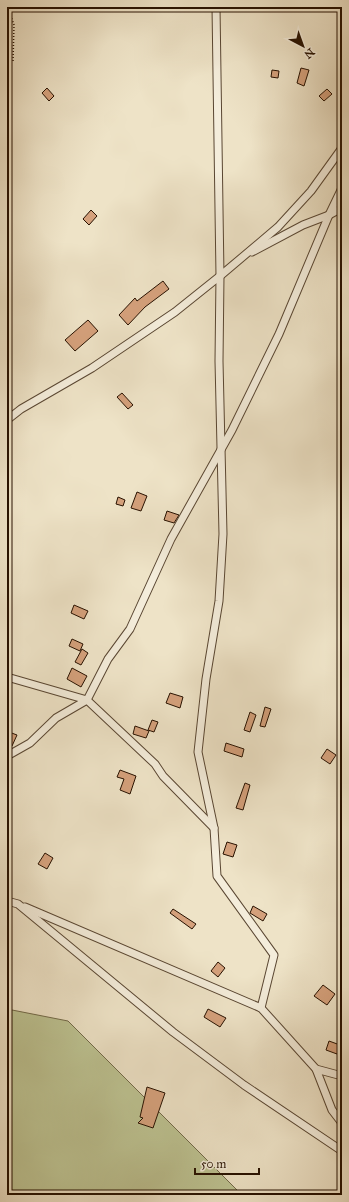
<svg xmlns="http://www.w3.org/2000/svg" width="349" height="1202" font-family="'IM FELL Great Primer',serif">
<rect width="100%" height="100%" fill="#eee3c7"/>
<filter id="stains"><feTurbulence type="fractalNoise" baseFrequency=".005" numOctaves="4"/><feColorMatrix values="0 0 0 0 .2 0 0 0 0 .09 0 0 0 0 .02 0 0 0 .5 -.17"/></filter>
<radialGradient id="worn" r=".72"><stop offset=".6" stop-color="#630" stop-opacity="0"/><stop offset="1" stop-color="#630" stop-opacity=".3"/></radialGradient>
<path fill="#bdc392" stroke="#726a49" d="M7,1009l61,12 174,174h-235z"/>
<g fill="#d5a17c" stroke="#271100">
<path d="M301,68l8,2 -5,16 -7,-3z"/>
<path d="M272,70l7,1 -1,7 -7,-1z"/>
<path d="M47,88l7,8 -5,5 -7,-8z"/>
<path d="M327,89l5,5 -8,7 -5,-5z"/>
<path d="M91,210l6,6 -8,9 -6,-6z"/>
<path d="M163,281l6,8 -24,18 -17,18 -9,-10 16,-17 2,3z"/>
<path d="M88,320l10,11 -23,20 -10,-11z"/>
<path d="M122,393l11,12 -5,4 -11,-12z"/>
<path d="M137,492l10,4 -6,15 -10,-3z"/>
<path d="M118,497l7,3 -2,6 -7,-2z"/>
<path d="M167,511l12,4 -5,8 -10,-3z"/>
<path d="M74,605l14,6 -4,8 -13,-6z"/>
<path d="M72,639l11,5 -3,7 -11,-5z"/>
<path d="M82,649l6,4 -7,12 -6,-3z"/>
<path d="M72,668l15,8 -6,11 -14,-8z"/>
<path d="M170,693l13,4 -3,11 -14,-5z"/>
<path d="M265,707l6,2 -6,18 -5,-1z"/>
<path d="M250,712l6,3 -6,17 -6,-2z"/>
<path d="M152,720l6,2 -4,10 -6,-2z"/>
<path d="M135,726l14,5 -3,7 -13,-4z"/>
<path d="M9,732l8,3 -5,11 -5,-2v-8z"/>
<path d="M226,743l18,6 -2,8 -18,-6z"/>
<path d="M327,749l9,6 -6,9 -9,-6z"/>
<path d="M120,770l16,6 -6,18 -10,-4 4,-11 -7,-2z"/>
<path d="M245,783l5,2 -7,25 -7,-2z"/>
<path d="M227,842l10,3 -4,12 -10,-3z"/>
<path d="M45,853l8,5 -6,11 -9,-5z"/>
<path d="M253,906l14,8 -4,7 -13,-8z"/>
<path d="M173,909l23,15 -4,5 -22,-16z"/>
<path d="M218,962l7,6 -7,9 -7,-6z"/>
<path d="M323,985l12,9 -8,11 -13,-9z"/>
<path d="M208,1009l18,9 -6,9 -16,-10z"/>
<path d="M329,1041l11,4 -3,9 -11,-4z"/>
<path d="M147,1087l18,6 -12,35 -15,-5 5,-5 -3,-1z"/>
</g>
<g fill="none" stroke-linecap="round" stroke-linejoin="round">
<g stroke="#594632" stroke-width="9">
<g id="street">
<path d="M216,7l4,269 -1,85 4,173 -4,67 -13,78 -8,73 16,76 3,48 57,79 -13,53"/>
<path d="M252,252l51,-27 26,-10 13,-7"/>
<path d="M7,420l14,-11 71,-41 83,-56 45,-36 58,-49 33,-36 31,-43"/>
<path d="M7,677l80,23 68,64 8,12 51,52"/>
<path d="M7,756l23,-13 26,-25 31,-18 21,-41 22,-30 41,-90 61,-109 47,-96 50,-119 13,-27"/>
<path d="M7,901l11,3 155,128 71,53 98,66"/>
<path d="M25,907l236,101 55,61 26,7"/>
<path d="M316,1069l16,41 10,13"/>
</g>
</g>
<path stroke="#271100" stroke-width="1.5" stroke-dasharray="1 2" stroke-linecap="butt" d="M8,7l6,18 -1,37"/>
<use href="#street" stroke="#f4eddb" stroke-width="7"/>
</g>
<rect width="349" height="1202" fill="none" stroke="#eee3c7" stroke-width="24"/>
<rect x="8" y="8" width="333" height="1186" fill="none" stroke="#271100" stroke-width="2"/>
<rect x="12" y="12" width="325" height="1178" fill="none" stroke="#271100"/>
<g transform="translate(303 46) rotate(139)" stroke="#f4eddb" stroke-width="3" paint-order="stroke">
<path d="M0-3L7 15L0 10L-7 15Z" fill="#271100"/>
<text y="-6" font-size="11" font-weight="bold" text-anchor="middle" fill="#271100">N</text>
</g>
<path d="M195 1168v6h64v-6" fill="none" stroke="#271100" stroke-width="2"/>
<text x="201" y="1168" font-size="12" fill="#271100" stroke="#f4eddb" stroke-width="3" paint-order="stroke">50 m</text>
<rect width="100%" height="100%" filter="url(#stains)"/>
<rect width="100%" height="100%" fill="url(#worn)"/>
</svg>
